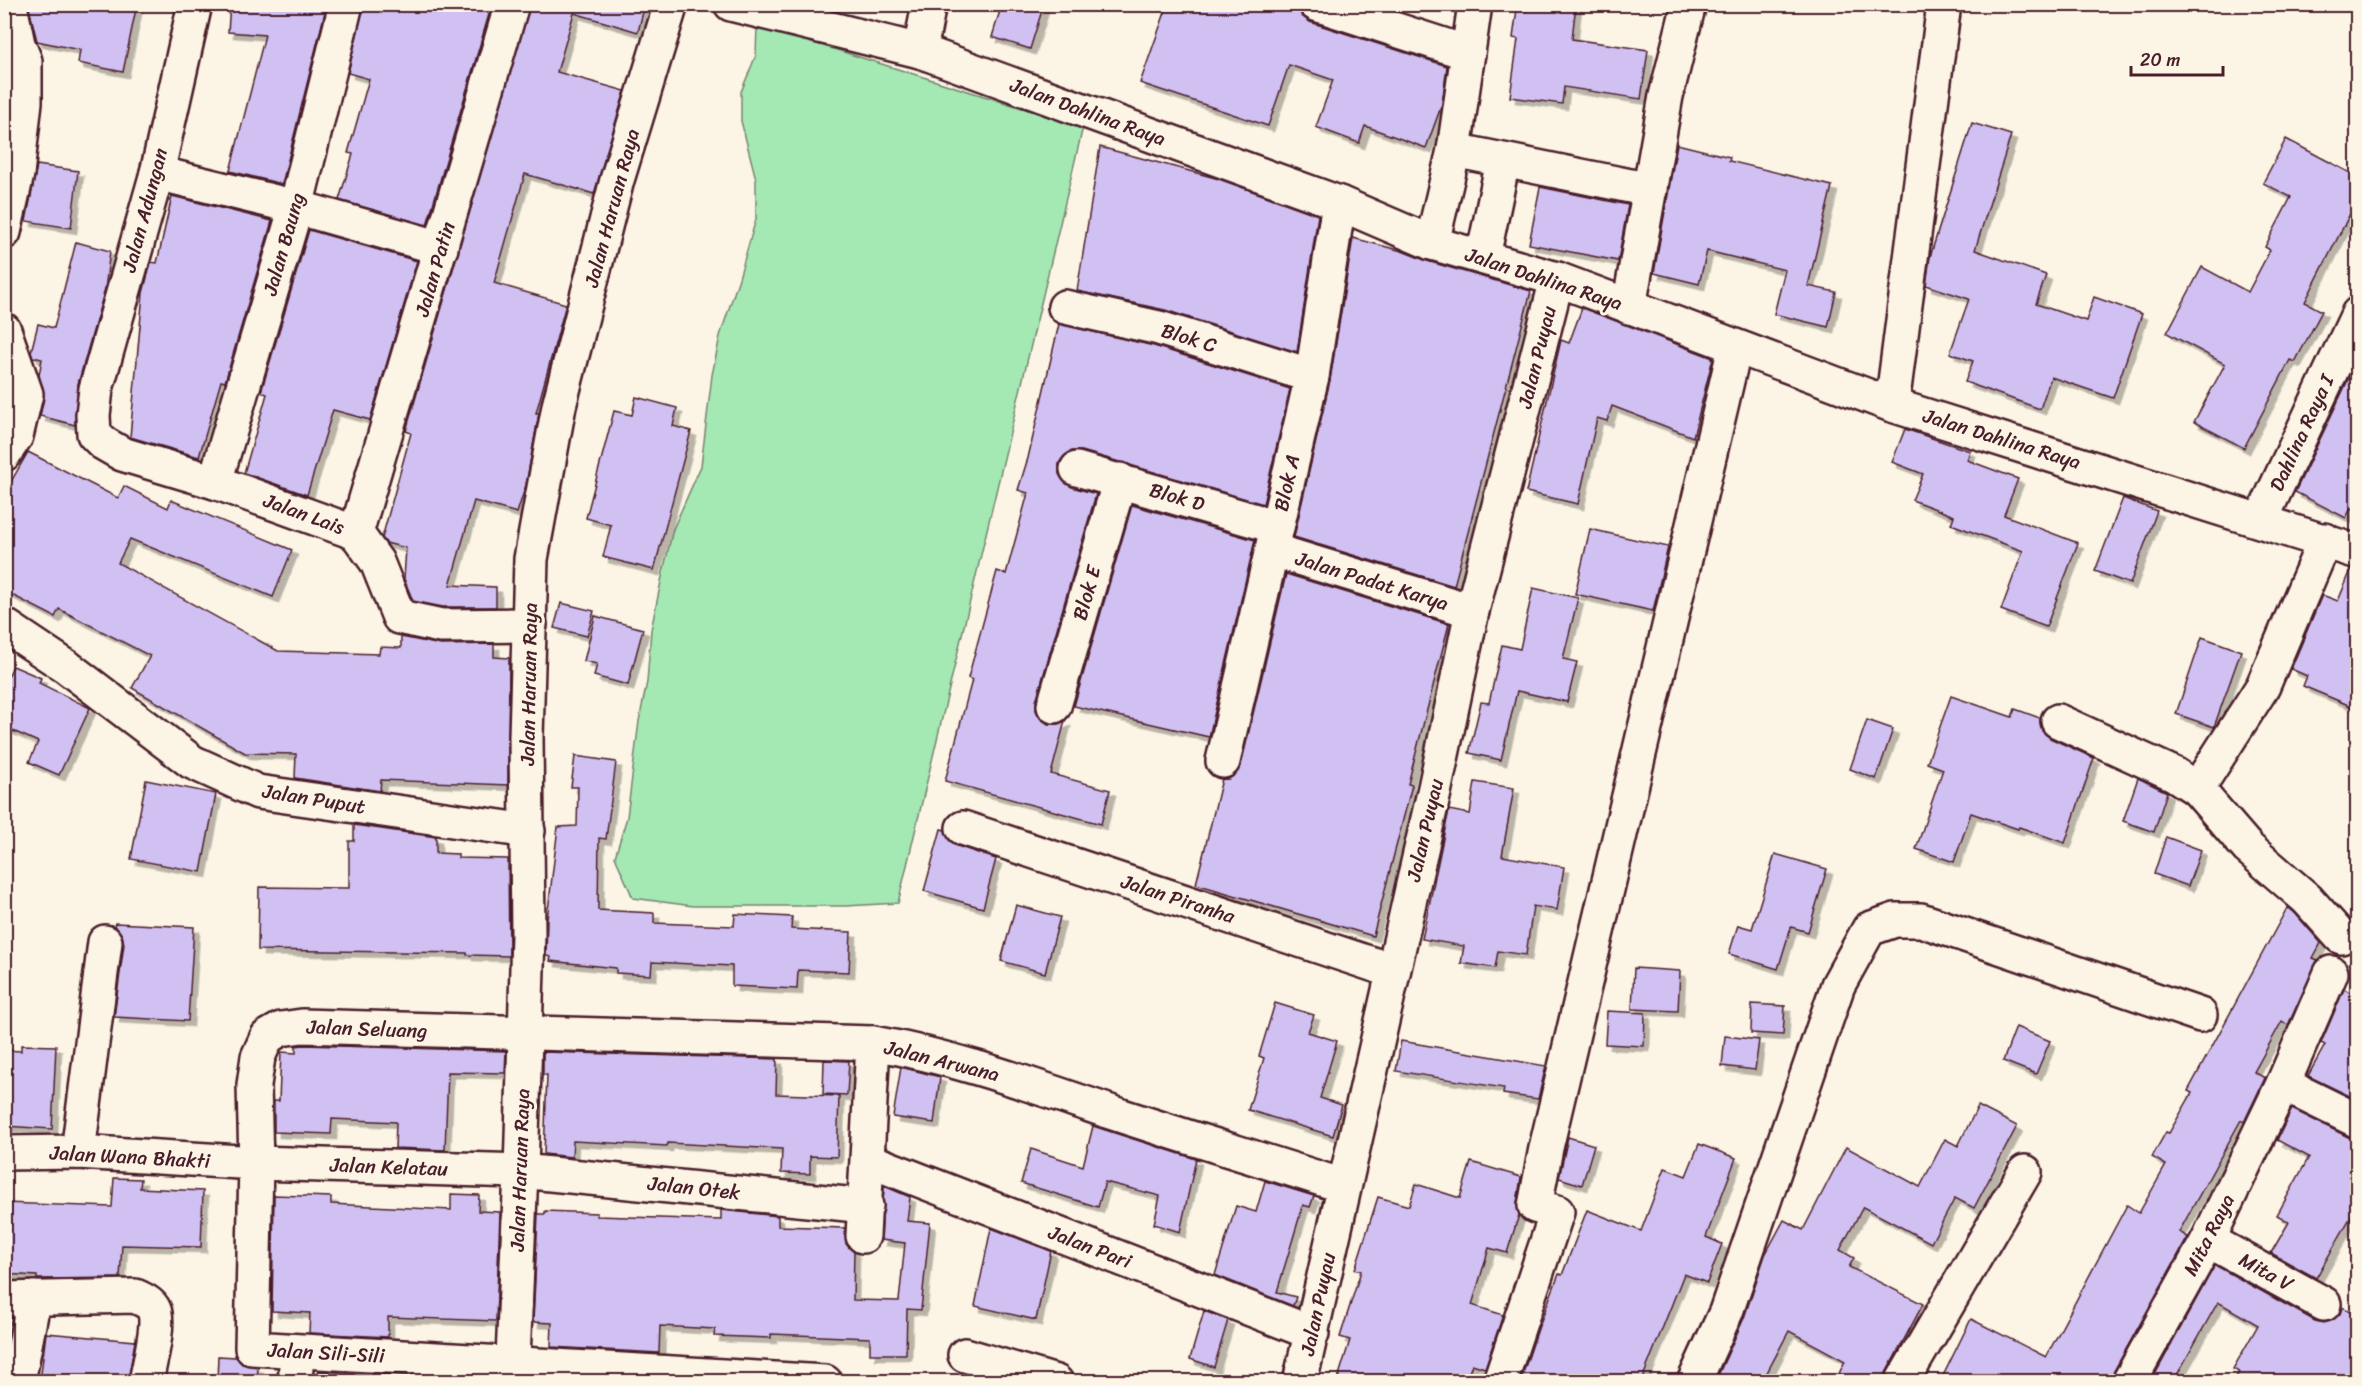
<svg xmlns="http://www.w3.org/2000/svg" width="2362" height="1386" font-family="Sriracha,sans-serif">
<defs>
<filter id="shadow"><feDropShadow dx="5.5" dy="5.5" stdDeviation="0" flood-color="#0004"/></filter>
</defs>
<rect width="100%" height="100%" fill="#fcf5e5"/>
<filter id="ink" filterUnits="userSpaceOnUse"><feTurbulence type="fractalNoise" baseFrequency=".0167" numOctaves="2"/><feDisplacementMap in="SourceGraphic" scale="12" xChannelSelector="R" yChannelSelector="G"/><feConvolveMatrix kernelMatrix="1 2 1 2 8 2 1 2 1" color-interpolation-filters="sRGB"/></filter>
<g filter="url(#ink)">
<path fill="#a4e8b3" stroke="#77846f" stroke-width="1.5" d="M757,25l326,102 -185,776 -52,3h-153l-60,-8 -18,-41 12,-40 12,-96 8,-39 4,-52 12,-58 10,-43 28,-63 11,-91 8,-39 19,-58 17,-59v-40l-15,-58v-29l15,-37z"/>
<g fill="#d1c1f3" stroke="#4a1f2b" stroke-width="1.5" filter="url(#shadow)">
<path d="M28,4h109l-14,68 -45,-9 2,-13 -43,-9z"/>
<path d="M230,4h97l-45,180 -52,-13 35,-136 -37,-3z"/>
<path d="M364,4h128l-65,221 -88,-25 14,-46 -5,-1 21,-74 -21,-6z"/>
<path d="M530,4h115l-7,28 -64,-19 -17,59 68,19 -31,103 -69,-20 -31,109 72,21 -30,109h3l-13,72 -9,28 -43,-12 -24,84 46,2v20h-53l-30,-6 -9,-22 2,-31 -20,-5 -4,-5 29,-105 -5,-2z"/>
<path d="M1002,4h42l-14,45 -38,-12z"/>
<path d="M1168,4h130l4,12 8,6 137,44 -5,38 -16,44 -61,-22 -6,17 -43,-16 17,-47 -44,-15 -21,61 -128,-43z"/>
<path d="M1528,4h48l-4,35 76,11 -7,49 -77,-12 -2,17 -52,-7 8,-58 -5,-1 4,-29 10,2z"/>
<path d="M1972,123l39,12 -36,115 71,25 -10,29 50,17 8,-24 48,17 -29,84 -62,-21 -11,32 -75,-27 8,-21 -23,-8 19,-54 -43,-14 4,-28z"/>
<path d="M2286,139l72,38v21l-53,104 17,9 -27,51 -5,-2 -46,88 -50,-26 31,-58 -58,-31 35,-66 46,25 22,-42 -5,-3 26,-50 -28,-14z"/>
<path d="M1677,144l53,13 -1,4 103,25 -24,100 28,6 -8,35 -54,-13 11,-44 -78,-19 -8,33 -45,-11z"/>
<path d="M1100,147l119,32 99,36 -21,137 -132,-42 -88,-19z"/>
<path d="M37,165l41,6 -7,57 -45,-7z"/>
<path d="M1540,187l88,18 -10,56 -89,-17z"/>
<path d="M172,196l100,25 -47,161 -4,-1 -22,76 -69,-20 13,-144 8,-31 6,1z"/>
<path d="M309,230l108,31 -47,159 -37,-10 -26,85 -63,-22 23,-79 -6,-2z"/>
<path d="M1353,238l49,13 25,10 104,30 -77,295 -160,-49 36,-157z"/>
<path d="M76,242l34,9 -5,38 -27,95 -3,41 -35,-9 4,-18 -5,-23 3,-16 -9,-2 -2,-5 7,-28 16,4z"/>
<path d="M1582,308l131,50 -20,79 -81,-31 -5,15 -10,-3 -19,86 -52,-12 35,-152 8,3z"/>
<path d="M1059,324l95,22 136,43 -27,115 -181,-53h-10l-8,5 -5,7v11l5,8 8,5 24,7 -60,207v9l4,8 8,6h10l7,-3 -14,53 59,16 -9,34 -156,-43 27,-101 -4,-2 29,-107 9,3 22,-81 -10,-3 10,-32z"/>
<path d="M2358,359v152l-7,-3 -5,10 -51,-26z"/>
<path d="M636,397l41,11 -4,18 18,5 -37,139 -51,-13 8,-32 -25,-7 28,-107 18,4z"/>
<path d="M1905,429l65,22 -3,9 51,19 -14,36 74,28 -32,84 -45,-17 22,-59 -72,-27 3,-8 -42,-16 11,-26 -31,-12z"/>
<path d="M28,452l90,46 6,-12 44,22 3,-8 121,50 -19,47 -143,-58 -12,24 160,88 101,3 1,-7 21,1v-11l40,8 53,-1v13l15,1 -1,127 -127,-5 -1,11 -85,-13 1,-24 -51,-1 -113,-65 18,-32 -91,-47 -4,8 -51,-26v-97z"/>
<path d="M2123,498l34,13 -27,73 -35,-13z"/>
<path d="M1132,505l123,35 -46,197 -135,-31z"/>
<path d="M1590,529l78,18 -15,64 -78,-17z"/>
<path d="M2351,570h7v139l-55,-23 4,-10 -16,-7 31,-74 16,6z"/>
<path d="M1286,574l163,50 -41,160 4,1 -39,151 -177,-52 26,-105h7l7,-5 5,-9z"/>
<path d="M1533,588l45,10 -15,61 14,3 -10,40 -50,-11 -16,69 -32,-7 12,-51 8,1 13,-58 18,4z"/>
<path d="M561,603l33,8 -7,25 -33,-8z"/>
<path d="M595,616l48,13 -15,56 -34,-9 3,-12 -13,-3z"/>
<path d="M2202,637l39,14 -27,76 -38,-13z"/>
<path d="M13,666l28,12 -2,5 51,25 -31,67 -30,-13 9,-20 -34,-15v-42z"/>
<path d="M1951,696l61,21 3,-8 25,9 2,13 8,7 44,20 -29,85 -46,-16 -1,2 -47,-16 -17,49 -38,-13 27,-80 -16,-6z"/>
<path d="M1867,720l26,9 -17,50 -26,-10z"/>
<path d="M575,756l41,6 -10,77 -7,-1 -1,72 56,3v10l80,3 1,-12 57,3 -1,12 60,3 -2,40 -51,-2 -1,19 -65,-3v-20l-80,-4 -1,13 -35,-2v-5l-66,-7 1,-4 -5,-1 1,-37 11,-92 19,-1 1,-39h-7z"/>
<path d="M2138,778l29,14 -13,40 -31,-11z"/>
<path d="M146,780l70,14 -15,78 -70,-13z"/>
<path d="M1475,782l39,6 -12,68 62,11 -7,43 -24,-4 -7,49 -28,-4 -3,17 -34,-5 3,-17 -42,-7 27,-129 21,4z"/>
<path d="M354,825l82,12v16l22,1v4l50,1 1,97 -42,-1v-2l-209,-3 1,-63 90,1v-47h5z"/>
<path d="M941,829l4,1 4,10 8,6 39,13 -13,49 -59,-17z"/>
<path d="M2166,837l35,13 -13,36 -34,-12z"/>
<path d="M1775,854l52,15 -19,63 -17,-5 -13,42 -49,-15 9,-29 14,4z"/>
<path d="M1016,905l44,12 -15,56 -44,-12z"/>
<path d="M2287,908l7,4 27,31 -8,15 5,2 -30,65 -6,-4 -28,51 11,6 -21,44 -3,-2 -62,112 9,5 -75,136 -3,9h-170l31,-63 75,38 81,-152 12,8 27,-48 -14,-8 14,-25 3,1 23,-40 -4,-2z"/>
<path d="M115,923l79,4 -6,94 -74,-4 10,-73 -2,-9 -8,-9z"/>
<path d="M1634,968l46,3 -2,40 -46,-2z"/>
<path d="M2344,989l14,7v104l-50,-24 17,-31 -4,-2z"/>
<path d="M1275,1003l39,12 -6,17 29,9 -17,57 22,7 -9,31 -85,-26 16,-52 -5,-2z"/>
<path d="M1752,1004l33,2 -2,29 -32,-2z"/>
<path d="M1607,1011l38,2 -1,33 -39,-2z"/>
<path d="M2016,1027l34,14 -14,33 -33,-13z"/>
<path d="M1725,1036l34,4 -4,30 -33,-4z"/>
<path d="M1401,1041l145,25 -8,33 -35,-5 1,-6 -108,-17z"/>
<path d="M21,1045l35,1 -4,83 -48,-3v-76l17,1z"/>
<path d="M303,1045l203,6 -1,22 -57,-1 -3,78 -50,-2 1,-26 -64,-3 -1,15 -57,-2v-31h5l2,-49 15,1v-7z"/>
<path d="M543,1052l234,7 -1,35 63,2 -2,61 -27,-1v18l-29,-1 1,-24 -114,-6 -1,3 -94,-5 -1,16 -28,-3 3,-79h-4z"/>
<path d="M824,1060l25,1 -2,34 -24,-1z"/>
<path d="M901,1067l39,10 -6,46 -41,-6z"/>
<path d="M1978,1106l39,20 -43,82 -19,-10 -24,45 -68,-36 -23,43 14,8 -5,9 74,37 -37,69 -3,9h-48l10,-21 -56,-30 -27,51h-47l29,-64 21,-63 19,-35 19,10 43,-83 74,40 25,-48 13,7z"/>
<path d="M2292,1109l58,29 8,1v65l-42,74 -45,-25 18,-31 -12,-7 32,-58 -32,-17z"/>
<path d="M1093,1126l103,33 -16,73 -26,-8 6,-28 -55,-14 -7,25 -77,-24 10,-34 52,17z"/>
<path d="M1568,1137l26,8 -12,40 -23,-7z"/>
<path d="M1699,1144l37,14 -30,79 16,7 -15,39 -23,-9 -43,108h-111l-9,-3 18,-53 20,-52 3,1 25,-65 54,21 24,-63 21,8z"/>
<path d="M1471,1162l50,15 -4,26 2,12 -12,38 -18,-5 -17,57 31,10 -18,53 -13,-4 -6,18h-129l13,-42 -10,-3 21,-66 -6,-2 23,-72 31,9 7,-22 44,14z"/>
<path d="M114,1178l27,1 -1,9 63,3 -2,56 -79,-2 -2,33 -83,1v-3l-33,-2v-71l108,4z"/>
<path d="M1265,1181l49,15 -4,11 -7,-2 -26,87 19,5 -3,9 -78,-31 21,-69 20,6z"/>
<path d="M884,1186l26,11 -3,24 23,2 -9,87 -14,-1 -1,45h-36v-16l-99,-4v4l-57,-2 1,-7 -55,-3 -1,27 -108,-6 1,-24 -19,-1 5,-108h7v-3l52,2v3l124,4v-10l57,6v10l67,2 1,16 8,8 -1,48 46,1 6,-58 -24,-3z"/>
<path d="M451,1194l28,1 -1,16 22,1 -4,109 -108,-4v20l-79,-4 1,-20 -38,-2 2,-116 57,2v7l120,6z"/>
<path d="M991,1228l60,23 -15,69 -61,-14z"/>
<path d="M2215,1265l100,56 9,2 9,-3 7,-6 2,-7 16,8v67h-125l6,-10 -6,-3 25,-44 -40,-23 -45,80h-22z"/>
<path d="M1204,1311l24,9 -14,47 -24,-8z"/>
<path d="M46,1333l89,8 -7,41h-88z"/>
<path d="M218,1356l18,1 6,7 16,3 -1,15h-40z"/>
<path d="M318,1371l68,4v7h-68z"/>
</g>
<g fill="none" stroke-linecap="round" stroke-linejoin="round">
<g stroke="#4a1f2b" stroke-width="38">
<g id="street">
<path d="M195,4l-38,169 -61,216 -3,26 1,19 9,9 19,11 93,28 141,51 21,29 22,55 42,9 89,-1"/>
<path d="M1316,4l152,49"/>
<path d="M4,12l8,3 6,29 7,17v41l-8,72 -13,58"/>
<path d="M920,51l9,-47"/>
<path d="M1454,150l196,40"/>
<path d="M157,173l139,34 145,41"/>
<path d="M1432,243l22,-93 21,-146"/>
<path d="M1483,257l20,-96"/>
<path d="M1065,307l94,21 153,48"/>
<path d="M1629,307l37,-211 23,-92"/>
<path d="M4,330l22,64 -10,42 -12,18"/>
<path d="M1892,405l52,-401"/>
<path d="M1077,469l200,58"/>
<path d="M215,482l81,-275 50,-203"/>
<path d="M2261,520l97,-206"/>
<path d="M356,533l156,-529"/>
<path d="M1272,550l200,61"/>
<path d="M4,625l63,42 125,95 66,30 270,39"/>
<path d="M1054,706l66,-226"/>
<path d="M2058,721l116,53 23,15 66,-103 62,-146"/>
<path d="M1223,761l89,-385 27,-173"/>
<path d="M2197,789l51,59 59,51 34,38"/>
<path d="M963,828l430,143"/>
<path d="M2283,1084l75,37"/>
<path d="M78,1152l27,-210"/>
<path d="M4,1153l74,-1 178,11 265,8 345,35"/>
<path d="M868,1160l444,173"/>
<path d="M863,1236l10,-193"/>
<path d="M2208,1240l116,64"/>
<path d="M4,1299l131,-3c7,3 16,7 19,14 6,14 -5,55 -8,72"/>
<path d="M965,1355l91,27"/>
<path d="M18,1382l16,-84"/>
<path d="M295,1382l2,-30"/>
<path d="M512,1382l9,-211 7,-237 -2,-197 5,-178 28,-153 58,-226 54,-176"/>
<path d="M825,1382l-573,-34 4,-185 -2,-78 4,-28 9,-20 14,-8 21,-3 571,17c82,14 161,43 240,70 76,25 153,48 230,73"/>
<path d="M1500,1382l57,-170 -22,-6 11,-58 189,-801"/>
<path d="M1694,1382l32,-70 112,-327 31,-56 26,-9h26l279,95"/>
<path d="M1902,1382l123,-210"/>
<path d="M2129,1382l79,-142 75,-156 48,-111"/>
</g>
</g>
<g stroke="#4a1f2b" stroke-width="38">
<g id="secondary">
<path d="M731,4l189,47 419,152 93,40 125,36 335,126 466,147"/>
<path d="M1300,1382l135,-594 37,-177 85,-332"/>
</g>
</g>
<use href="#street" stroke="#fcf5e5" stroke-width="33"/>
<use href="#secondary" stroke="#fcf5e5" stroke-width="33"/>
</g>
</g>
<g text-anchor="middle" dominant-baseline="central" stroke-width="6" stroke-linejoin="round" paint-order="stroke">
<g font-size="20" fill="#4a1f2b" stroke="#fcf5e5">
<text transform="translate(1088 112) rotate(20)">Jalan Dahlina Raya</text>
<text transform="translate(612 208) rotate(-75)">Jalan Haruan Raya</text>
<text transform="translate(145 210) rotate(-75)">Jalan Adungan</text>
<text transform="translate(284 244) rotate(-74)">Jalan Baung</text>
<text transform="translate(435 269) rotate(-74)">Jalan Patin</text>
<text transform="translate(1544 279) rotate(18)">Jalan Dahlina Raya</text>
<text transform="translate(1189 338) rotate(17)">Blok C</text>
<text transform="translate(1537 357) rotate(-76)">Jalan Puyau</text>
<text transform="translate(2302 433) rotate(-65)">Dahlina Raya I</text>
<text transform="translate(2002 439) rotate(17)">Jalan Dahlina Raya</text>
<text transform="translate(1287 483) rotate(-77)">Blok A</text>
<text transform="translate(1177 497) rotate(16)">Blok D</text>
<text transform="translate(304 514) rotate(20)">Jalan Lais</text>
<text transform="translate(1372 581) rotate(17)">Jalan Padat Karya</text>
<text transform="translate(1087 593) rotate(-74)">Blok E</text>
<text transform="translate(529 684) rotate(-89)">Jalan Haruan Raya</text>
<text transform="translate(314 799) rotate(9)">Jalan Puput</text>
<text transform="translate(1425 830) rotate(-77)">Jalan Puyau</text>
<text transform="translate(1178 899) rotate(18)">Jalan Piranha</text>
<text transform="translate(367 1029) rotate(2)">Jalan Seluang</text>
<text transform="translate(942 1061) rotate(14)">Jalan Arwana</text>
<text transform="translate(130 1157) rotate(3)">Jalan Wana Bhakti</text>
<text transform="translate(389 1167) rotate(2)">Jalan Kelatau</text>
<text transform="translate(520 1170) rotate(-88)">Jalan Haruan Raya</text>
<text transform="translate(694 1188) rotate(6)">Jalan Otek</text>
<text transform="translate(2209 1235) rotate(-63)">Mita Raya</text>
<text transform="translate(1090 1247) rotate(21)">Jalan Pari</text>
<text transform="translate(2266 1272) rotate(29)">Mita V</text>
<text transform="translate(1318 1304) rotate(-78)">Jalan Puyau</text>
<text transform="translate(326 1353) rotate(3)">Jalan Sili-Sili</text>
</g>
</g>
<rect width="2362" height="1386" fill="none" stroke="#fcf5e5" stroke-width="24"/>
<rect x="12" y="12" width="2338" height="1362" fill="none" stroke="#4a1f2b" stroke-width="2" filter="url(#ink)"/>
<path d="M2131 66v9h92v-9" fill="none" stroke="#4a1f2b" stroke-width="3"/>
<text x="2140" y="66" font-size="18" fill="#4a1f2b" stroke="#fcf5e5" stroke-width="4.5" paint-order="stroke">20 m</text>
</svg>
